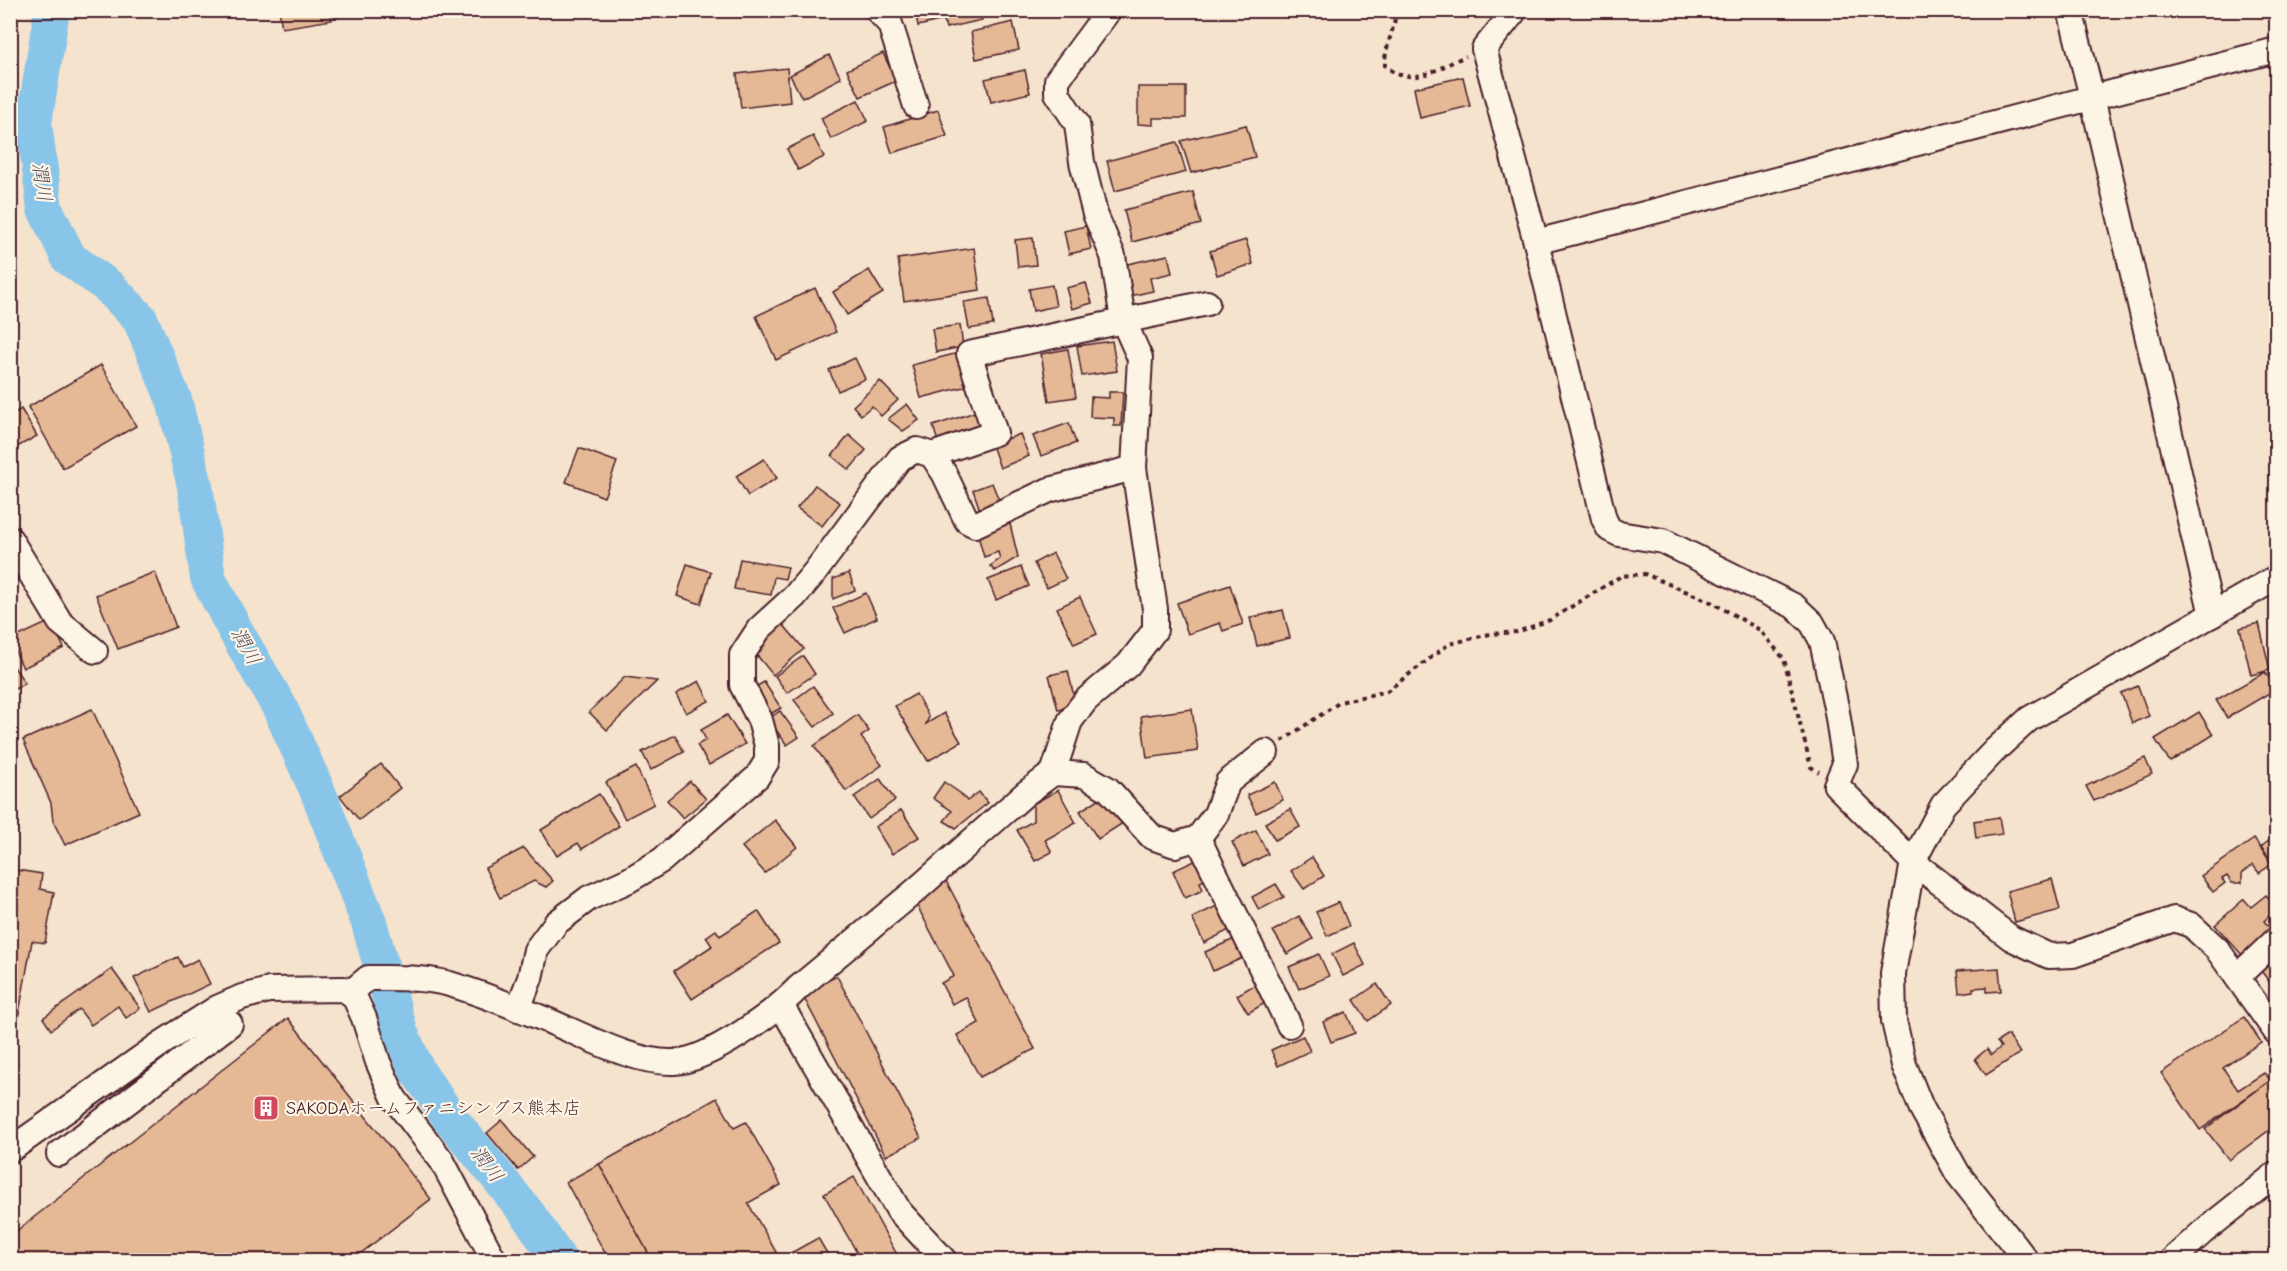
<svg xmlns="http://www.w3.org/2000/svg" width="2287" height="1271" font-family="'Comic Neue','Klee One',sans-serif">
<rect width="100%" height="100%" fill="#f5e3cd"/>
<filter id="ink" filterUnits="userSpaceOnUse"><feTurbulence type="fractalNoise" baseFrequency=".0167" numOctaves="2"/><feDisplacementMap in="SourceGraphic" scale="12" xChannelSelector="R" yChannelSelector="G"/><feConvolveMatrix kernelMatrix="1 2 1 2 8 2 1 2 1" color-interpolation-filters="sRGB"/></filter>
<g filter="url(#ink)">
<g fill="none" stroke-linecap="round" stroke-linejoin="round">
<path stroke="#89c5e9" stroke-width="36" d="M52,10l-18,113 11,86 24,49 40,29 31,32 34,81 21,86 13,92 27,52 44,76 39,86 51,131 31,109 18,40 32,46 77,95 32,47"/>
</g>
<g fill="#e5b995" stroke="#4a1f2b" stroke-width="1.5">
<path d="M279,10h51l2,10 -50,8z"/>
<path d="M915,10h65l2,10 -36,8 -2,-8 -26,6z"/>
<path d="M1013,22l6,28 -43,9 -5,-27z"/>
<path d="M883,53l13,28 -36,16 -13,-27z"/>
<path d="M829,55l12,23 -39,20 -12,-23z"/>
<path d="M787,68l3,34 -49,6 -4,-34z"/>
<path d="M1025,70l5,23 -39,9 -6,-23z"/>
<path d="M1463,77l7,29 -50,12 -6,-30z"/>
<path d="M1138,87h48v31h-33v7l-15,-1z"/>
<path d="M858,100l10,21 -37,18 -10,-21z"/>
<path d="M938,110l9,26 -55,17 -8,-26z"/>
<path d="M1246,125l9,32 -64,16 -10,-32z"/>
<path d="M813,136l11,21 -26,13 -11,-21z"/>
<path d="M1177,142l9,30 -71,19 -8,-30z"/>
<path d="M1193,192l8,32 -69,18 -8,-32z"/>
<path d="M1086,226l5,23 -22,5 -5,-23z"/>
<path d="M1033,238l3,27 -18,2 -3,-27z"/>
<path d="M1246,240l7,24 -36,11 -7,-24z"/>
<path d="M974,248l6,42 -76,11 -6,-42z"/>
<path d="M1168,255l4,18 -22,5 3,13 -23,5 -7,-31z"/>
<path d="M869,270l14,23 -36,22 -14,-23z"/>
<path d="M1086,283l6,20 -20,6 -6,-21z"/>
<path d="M1052,285l4,21 -23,5 -4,-22z"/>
<path d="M815,288l21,44 -60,28 -20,-44z"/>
<path d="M989,298l4,27 -24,4 -5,-27z"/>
<path d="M960,325l3,22 -27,5 -4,-23z"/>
<path d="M1112,341l5,30 -35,5 -5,-30z"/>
<path d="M1068,349l8,48 -27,4 -8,-47z"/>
<path d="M962,352l9,33 -50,13 -9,-33z"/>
<path d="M855,358l10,21 -27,12 -9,-21z"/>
<path d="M101,365l35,61 -73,42 -35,-61z"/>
<path d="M880,381l18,19 -17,16 -9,-10 -11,9 -8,-9z"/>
<path d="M1109,392h14l-2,34h-7v-8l-24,-1 1,-20 18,1z"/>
<path d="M907,404l12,16 -16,11 -15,-12z"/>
<path d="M21,409l16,27 -27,15v-35z"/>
<path d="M978,411l8,22 -46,15 -7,-22z"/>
<path d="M1069,423l7,20 -35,13 -8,-20z"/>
<path d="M1020,434l9,22 -29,12 -8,-23z"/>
<path d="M849,435l17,15 -17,20 -17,-14z"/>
<path d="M579,448l38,14 -13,35 -38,-15z"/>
<path d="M764,459l13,19 -29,18 -12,-20z"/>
<path d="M992,483l9,22 -20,8 -8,-23z"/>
<path d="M815,485l25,18 -18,23 -25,-18z"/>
<path d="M1010,524l8,33 -23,14 -5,-5 10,-7 -2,-7 -14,5 -7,-25z"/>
<path d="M10,548l17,26 -17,10z"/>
<path d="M1053,553l13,26 -19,9 -13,-25z"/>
<path d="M740,559l48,8 -3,12 -11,-2 -3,18 -37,-6z"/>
<path d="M687,564l24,8 -10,32 -24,-8z"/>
<path d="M1021,567l8,19 -33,14 -8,-20z"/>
<path d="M155,572l21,55 -58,22 -22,-54z"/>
<path d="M849,573l6,17 -22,9v-20z"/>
<path d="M1230,585l13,39 -20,7 -3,-8 -32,11 -11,-31z"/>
<path d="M866,593l11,25 -32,15 -12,-25z"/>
<path d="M1080,597l17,37 -23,10 -17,-36z"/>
<path d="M1283,610l7,28 -33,8 -7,-28z"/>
<path d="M51,621l13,27 -41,20 -13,-28z"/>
<path d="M781,622l23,27 -31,26 -22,-27z"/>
<path d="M2259,623l11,47 -19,5 -11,-47z"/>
<path d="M803,656l12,18 -28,19 -12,-17z"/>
<path d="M10,661l15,22 -15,9z"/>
<path d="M1068,671l8,34 -18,5 -9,-35z"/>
<path d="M2265,672l11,17 -49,29 -11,-18z"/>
<path d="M625,677l32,4 -50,49 -18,-18z"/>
<path d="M699,681l10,20 -23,12 -10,-19z"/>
<path d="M764,682l17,26 -16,9 -16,-26z"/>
<path d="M813,686l20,27 -18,14 -21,-27z"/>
<path d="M2138,686l11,30 -17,7 -11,-30z"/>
<path d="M916,694l13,23 -3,7 18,-11 17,29 -33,19 -33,-55z"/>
<path d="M92,709l47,103 -74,33 -12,-24 -2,-18 -28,-63z"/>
<path d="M1192,709l6,42 -51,7 -6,-42z"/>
<path d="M780,711l19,26 -12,8 -19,-26z"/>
<path d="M2199,712l14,23 -43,27 -15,-23z"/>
<path d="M727,715l18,29 -36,21 -12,-20 9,-5 -5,-10z"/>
<path d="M857,715l12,16 -8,6 21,28 -36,26 -32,-45z"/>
<path d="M675,735l9,17 -33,18 -9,-18z"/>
<path d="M2145,758l7,16 -58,27 -8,-15z"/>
<path d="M381,764l19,24 -41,32 -19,-24z"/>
<path d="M636,767l18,37 -29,15 -19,-37z"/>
<path d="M880,779l15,21 -26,19 -15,-22z"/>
<path d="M690,781l16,18 -23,19 -16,-18z"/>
<path d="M944,782l16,11 7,8 12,-9 9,11 -32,25 -12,-7 8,-10 -19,-13z"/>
<path d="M1275,782l8,18 -27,13 -9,-18z"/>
<path d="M1058,790l18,33 -31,17 7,12 -17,9 -18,-31 16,-9v-17z"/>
<path d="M1108,793l18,28 -28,18 -18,-28z"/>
<path d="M599,794l20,32 -37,23 -4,-6 -21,13 -16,-26z"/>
<path d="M1290,809l10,18 -25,13 -10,-17z"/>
<path d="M901,810l18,27 -27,17 -17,-27z"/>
<path d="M1999,817l3,17 -26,4 -2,-17z"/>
<path d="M775,820l22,27 -32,26 -23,-26z"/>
<path d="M1256,830l12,24 -24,12 -12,-24z"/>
<path d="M2276,835v17l-7,5 -8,-10z"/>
<path d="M2254,839l18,25 -13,9 -6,-8 -11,8v10h-10l-5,-7 -5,3 3,4 -12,9 -12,-16z"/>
<path d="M524,848l29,33 -7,6 -12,-6 -34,17 -15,-30z"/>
<path d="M1203,857l9,19 -12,6 3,8 -18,8 -12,-27z"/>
<path d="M1312,857l12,19 -20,13 -13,-18z"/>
<path d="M10,869l32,5 -2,15 14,3 -9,51 -13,-2 -22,122z"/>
<path d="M945,879l90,170 -55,28 -23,-42 22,-12 -13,-26 -14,7 -11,-21 13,-7 -42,-80z"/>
<path d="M2052,879l8,31 -45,12 -8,-31z"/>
<path d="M1276,884l8,13 -25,13 -7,-13z"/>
<path d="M2266,895l10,12v2l-12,12 8,9 -29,26 -28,-31 29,-26 7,8z"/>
<path d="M1225,902l12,24 -33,17 -12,-25z"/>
<path d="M1339,902l10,24 -22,10 -11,-24z"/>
<path d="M758,911l21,32 -87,56 -18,-28 38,-25 -6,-9 10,-7 4,6z"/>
<path d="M1299,916l14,23 -26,15 -14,-23z"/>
<path d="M1239,937l8,19 -34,15 -8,-19z"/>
<path d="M1354,943l11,22 -22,11 -11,-22z"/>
<path d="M2276,952v38l-18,-23z"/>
<path d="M1319,954l10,22 -30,13 -10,-22z"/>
<path d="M178,957l5,10 15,-8 12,25 -59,28 -17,-34z"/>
<path d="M1999,968l2,23 -14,1v-5l-14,1v3l-14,2 -2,-22z"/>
<path d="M112,969l28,39 -14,10 -8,-12 -27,19 -12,-16 -28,21 -8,-12z"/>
<path d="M837,976l84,162 -35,18 -84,-162z"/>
<path d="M1261,981l11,18 -24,14 -11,-18z"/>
<path d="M1377,984l14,21 -23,16 -14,-21z"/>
<path d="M1346,1012l9,21 -24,9 -8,-20z"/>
<path d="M2244,1017l17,25 -38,26 15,22 26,-17 7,7 -71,50 -39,-57z"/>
<path d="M288,1018l143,181 -79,61h-342v-24z"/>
<path d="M2008,1035l12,18 -34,22 -11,-16 12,-10 4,6 10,-8 -4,-5z"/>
<path d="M1303,1036l7,15 -32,15 -7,-16z"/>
<path d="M2271,1080l5,7v38l-47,35 -24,-31z"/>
<path d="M717,1098l17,30 12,-6 35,63 -33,18 32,56 38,-21 13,22h-179l-53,-96z"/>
<path d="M502,1120l31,37 -15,13 -31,-37z"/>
<path d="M599,1164l53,96h-43l-43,-78z"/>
<path d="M854,1177l46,83h-39l-37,-66z"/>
</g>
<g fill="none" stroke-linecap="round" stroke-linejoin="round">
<g stroke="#4a1f2b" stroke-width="28">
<g id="minor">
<path d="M877,10l13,14 26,82"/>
<path d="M1512,10l1,3 -29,36 52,193 68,277 5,10 10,5 44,7 131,65 18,17 10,18 15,71 8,52 -9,21 77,77 98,76 38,18 24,-1 101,-36 17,6 26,24 59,83"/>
<path d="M2070,10l22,87 120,518"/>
<path d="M1536,242l740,-192"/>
<path d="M932,455l63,-22 -26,-79 238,-51"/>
<path d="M10,539l50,83 35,29"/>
<path d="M1053,773l31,2 24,14 44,48 23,8 23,-7 18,-24 12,-32 38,-30"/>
<path d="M1198,838l91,187"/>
<path d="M2237,977l39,-37"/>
<path d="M350,993l18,-15c26,0 53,-1 78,5 33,9 71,25 103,38 36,15 87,43 125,41 36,-2 100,-49 124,-74l117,-97 111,-98 27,-20 17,-52 16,-21 42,-35 27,-35v-21l-21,-141 6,-110 -17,-38 -10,-64 -18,-42 -13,-52 -5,-38 -20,-31v-13l52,-70"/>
<path d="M781,1005l118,206 45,49"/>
<path d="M518,1009l12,-31 6,-28 20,-27 33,-25 40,-18 33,-20 95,-83 10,-16v-15l-7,-26 -18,-35v-30l17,-26 35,-32 21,-25 85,-114 17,-8 15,5 12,18 23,48 8,4 74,-35 85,-22"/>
<path d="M10,1150l152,-107 55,-35 25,-11 27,-7 75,-1 10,7 10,22 14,44 16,36 48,63 52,99"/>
<path d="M59,1154l171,-130"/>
<path d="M2026,1260l-68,-86 -37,-67 -17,-42 -10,-44 -1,-48 20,-111 30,-57 52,-55 34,-31 247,-141"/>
<path d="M2172,1260l32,-29 72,-57"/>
</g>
</g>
<g stroke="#4a1f2b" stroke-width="4" stroke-dasharray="4.5 4.5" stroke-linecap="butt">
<path d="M1396,10c-1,20 -12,37 -11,56 30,23 51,2 81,-10"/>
<path d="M1282,741l58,-39 47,-11 62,-47 41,-10 27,-2 33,-12 71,-44 24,-2 66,28 49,28 24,29 27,108 8,5"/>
</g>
<use href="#minor" stroke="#fcf5e5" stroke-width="24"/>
</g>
</g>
<defs>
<g id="building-square" transform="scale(1.35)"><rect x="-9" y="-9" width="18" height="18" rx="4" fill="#d1495b" stroke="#fcf5e5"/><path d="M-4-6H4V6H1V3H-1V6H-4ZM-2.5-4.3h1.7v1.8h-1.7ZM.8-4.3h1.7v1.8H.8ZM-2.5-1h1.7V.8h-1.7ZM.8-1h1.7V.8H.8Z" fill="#fff"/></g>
</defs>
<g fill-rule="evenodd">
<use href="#building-square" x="266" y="1108"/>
</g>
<g text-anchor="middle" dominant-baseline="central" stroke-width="4.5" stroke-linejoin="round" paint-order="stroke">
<g font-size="18" fill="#4a1f2b" stroke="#fcf5e5" text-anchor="start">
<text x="286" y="1108">SAKODAホームファニシングス熊本店</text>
</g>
<g font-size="20" font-style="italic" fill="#5d5164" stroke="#fcf5e5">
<text transform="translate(42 182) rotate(81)">潤川</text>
<text transform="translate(246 646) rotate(61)">潤川</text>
<text transform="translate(487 1164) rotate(53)">潤川</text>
</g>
</g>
<rect width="2287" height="1271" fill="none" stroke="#fcf5e5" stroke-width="36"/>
<rect x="18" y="18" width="2251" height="1235" fill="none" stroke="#4a1f2b" stroke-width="2" filter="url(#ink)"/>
</svg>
